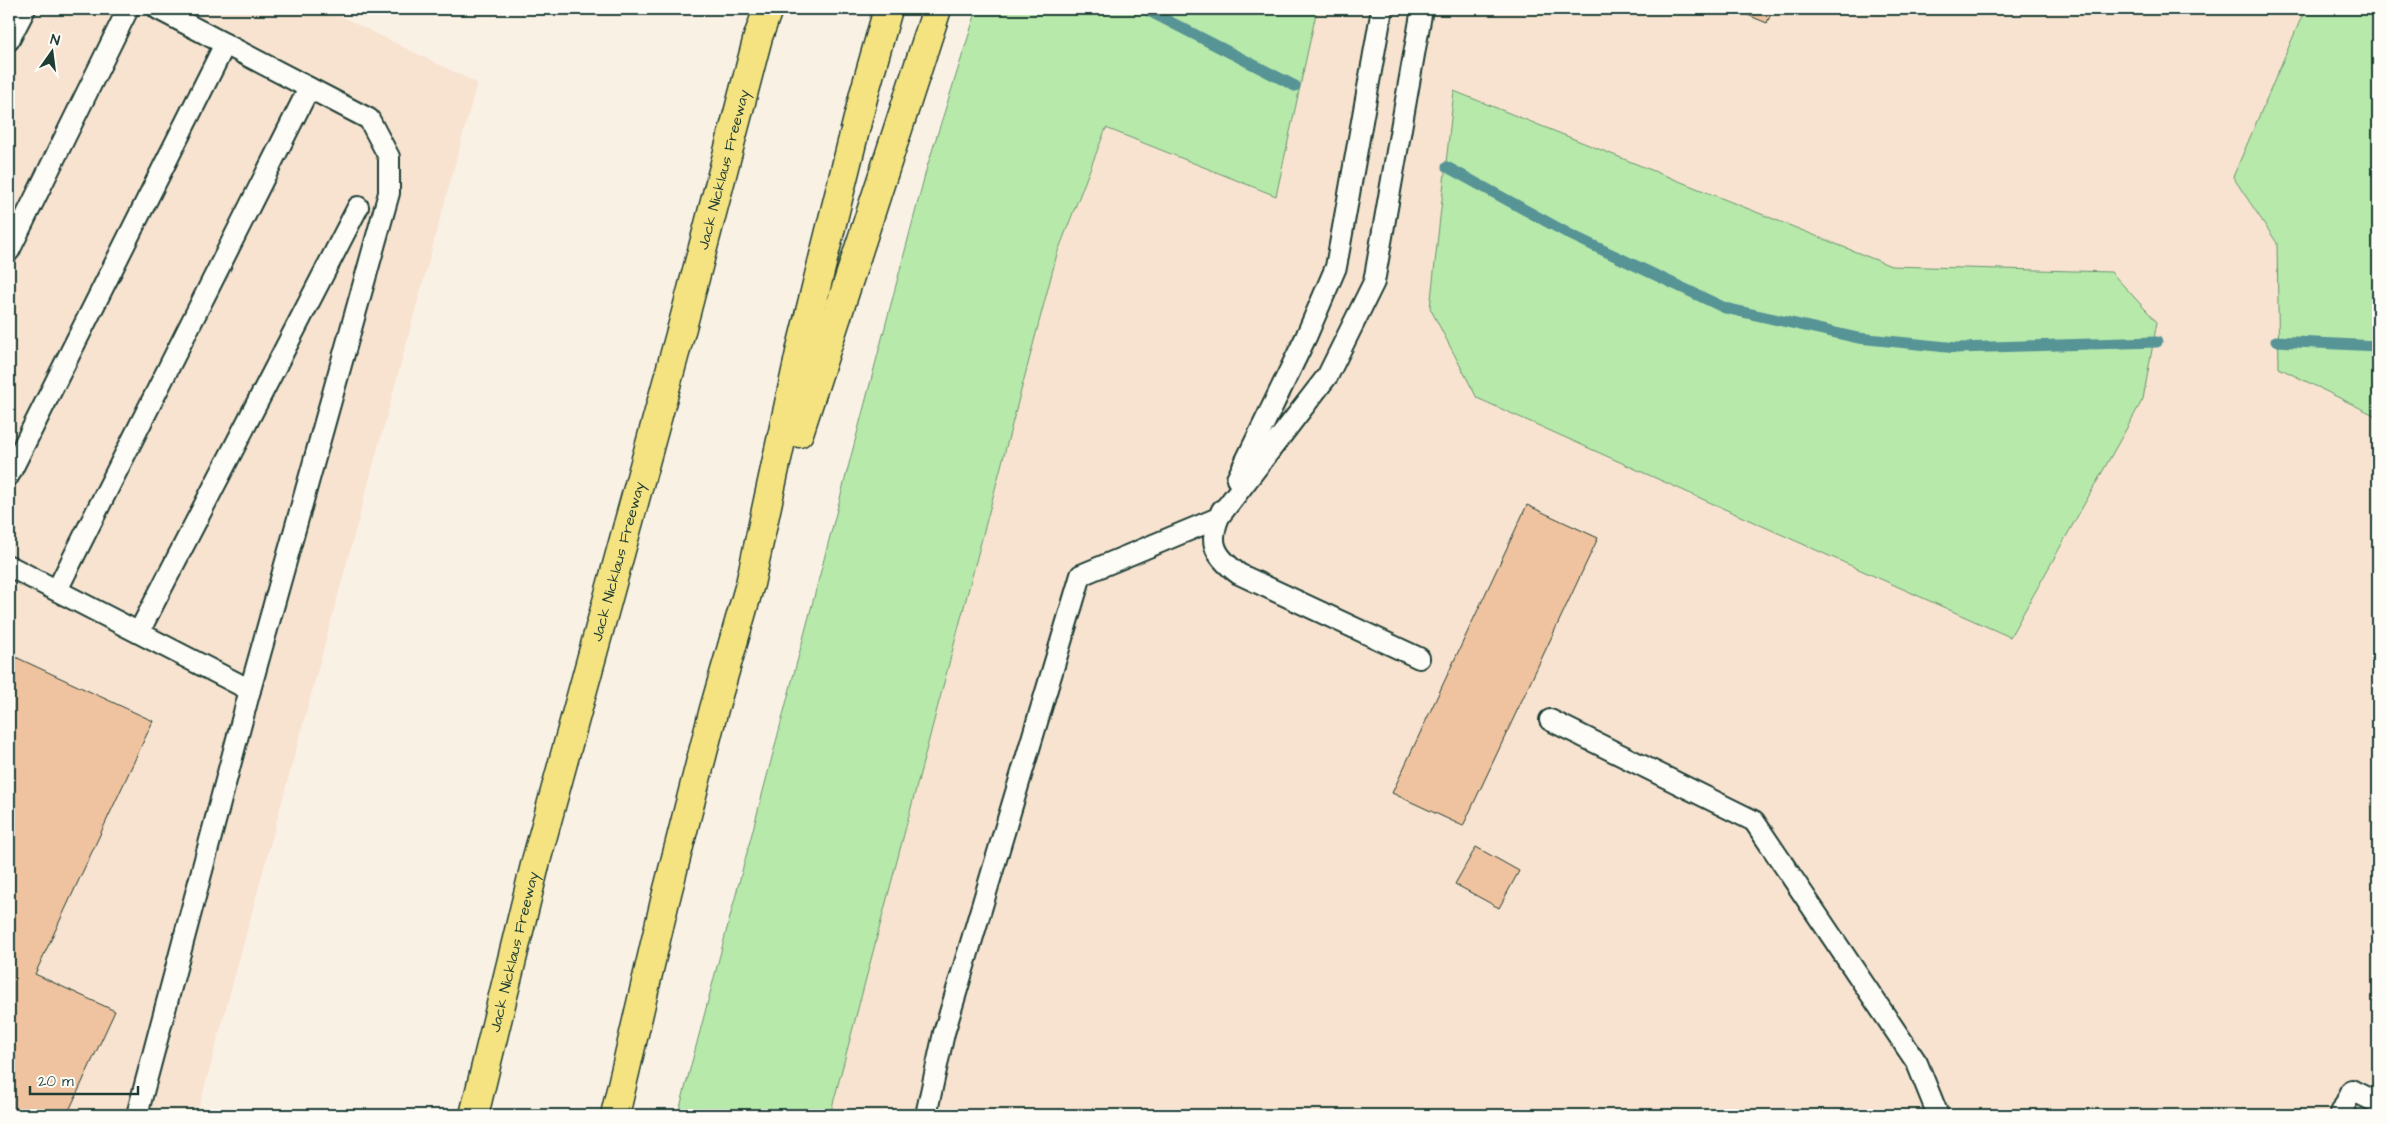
<svg xmlns="http://www.w3.org/2000/svg" width="2387" height="1124" font-family="'Architects Daughter',sans-serif">
<rect width="100%" height="100%" fill="#faf1e5"/>
<filter id="ink" filterUnits="userSpaceOnUse"><feTurbulence type="fractalNoise" baseFrequency=".02" numOctaves="2"/><feDisplacementMap in="SourceGraphic" scale="10" xChannelSelector="R" yChannelSelector="G"/><feConvolveMatrix kernelMatrix="1 2 1 2 8 2 1 2 1" color-interpolation-filters="sRGB"/></filter>
<g filter="url(#ink)">
<g fill="#f7e3d0">
<path d="M9,9h317l151,74 -280,1032h-188z"/>
<path d="M1317,9h988l-72,168 44,66 2,124 99,50v698h-1548l227,-861 49,-126 170,68z"/>
</g>
<g fill="#b7e9aa" stroke="#6b936f">
<path d="M977,9h340l-41,187 -170,-68 -49,126 -227,861h-152l249,-948z"/>
<path d="M2305,9h73v408l-99,-49 -2,-125 -44,-66z"/>
<path d="M1454,91l437,175 220,6 46,50 -14,77 -133,238 -533,-239 -47,-90z"/>
</g>
<g fill="none" stroke-linecap="round" stroke-linejoin="round">
<g stroke="#579496" stroke-width="11">
<path d="M1145,9l150,77"/>
<path d="M1447,167l124,68 154,73 133,30 99,10 200,-6"/>
<path d="M2276,341l102,5"/>
</g>
</g>
<g fill="#efc39f" stroke="#1f3d34">
<path d="M1733,9h40l-6,14z"/>
<path d="M1527,505l71,33 -135,288 -71,-33z"/>
<path d="M9,654l144,67 -118,253 80,37 -48,104h-58z"/>
<path d="M1476,847l43,24 -20,37 -44,-24z"/>
</g>
<g fill="none" stroke-linecap="round" stroke-linejoin="round">
<g stroke="#1f3d34" stroke-width="24">
<g id="lane">
<path d="M9,40l16,-31"/>
<path d="M9,251l119,-242"/>
<path d="M9,475l216,-431"/>
<path d="M1237,479l69,-142 30,-70 46,-258"/>
<path d="M1222,510c-15,31 -9,45 17,64l180,84"/>
<path d="M9,566l241,124"/>
<path d="M57,590l252,-502"/>
<path d="M139,632l219,-425"/>
<path d="M1550,720l204,101 163,242 21,52"/>
<path d="M137,1115l113,-425 139,-497v-36l-20,-38 -211,-110"/>
<path d="M926,1115l18,-82 137,-458 137,-57 110,-143 46,-93 48,-273"/>
<path d="M2340,1115l12,-25 26,13"/>
</g>
</g>
<g stroke="#1f3d34" stroke-width="31">
<g id="highway">
<path d="M799,433l138,-424"/>
<path id="s1" d="M474,1115l62,-254 148,-541 74,-283 10,-28"/>
<path d="M615,1115l50,-214 49,-192 36,-125 51,-236 63,-254 24,-85"/>
</g>
</g>
<use href="#lane" stroke="#fdfcf7" stroke-width="20"/>
<use href="#highway" stroke="#f5e382" stroke-width="28"/>
</g>
</g>
<g text-anchor="middle" dominant-baseline="central" stroke-width="5" stroke-linejoin="round" paint-order="stroke">
<g font-size="15" fill="#1f3d34" stroke="#fdfcf7">
<text stroke="none"><textPath href="#s1" startOffset="978">Jack Nicklaus Freeway</textPath></text>
<text stroke="none"><textPath href="#s1" startOffset="572">Jack Nicklaus Freeway</textPath></text>
<text stroke="none"><textPath href="#s1" startOffset="168">Jack Nicklaus Freeway</textPath></text>
</g>
</g>
<rect width="2387" height="1124" fill="none" stroke="#fdfcf7" stroke-width="30"/>
<rect x="15" y="15" width="2357" height="1094" fill="none" stroke="#1f3d34" stroke-width="2" filter="url(#ink)"/>
<g transform="translate(52 52) rotate(14)" stroke="#fdfcf7" stroke-width="4" paint-order="stroke">
<path d="M0-4L9 19L0 12L-9 19Z" fill="#1f3d34"/>
<text y="-8" font-size="14" font-weight="bold" text-anchor="middle" fill="#1f3d34">N</text>
</g>
<path d="M30 1086v8h108v-8" fill="none" stroke="#1f3d34" stroke-width="2.5"/>
<text x="38" y="1086" font-size="15" fill="#1f3d34" stroke="#fdfcf7" stroke-width="4" paint-order="stroke">20 m</text>
</svg>
